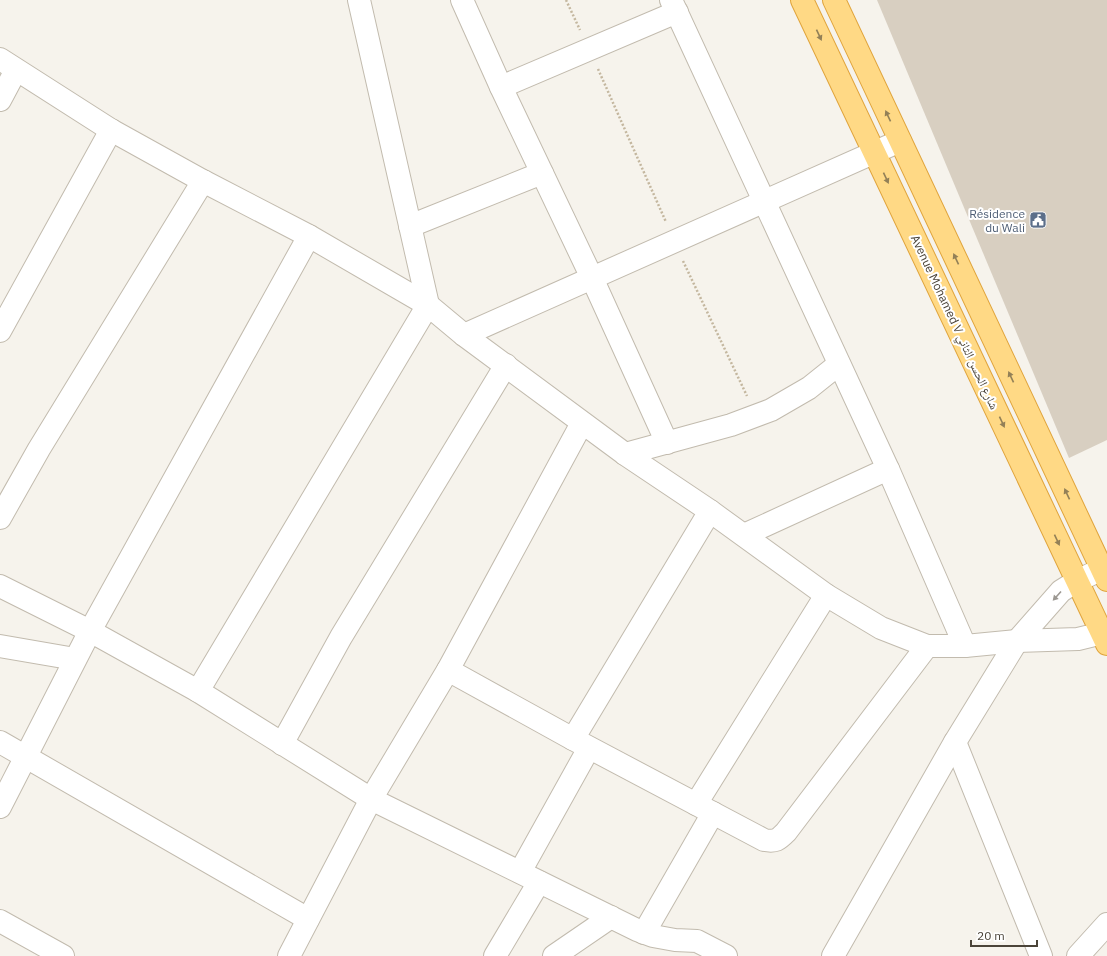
<svg xmlns="http://www.w3.org/2000/svg" width="1107" height="956" font-family="'IBM Plex Sans','Noto Naskh Arabic',sans-serif">
<rect width="100%" height="100%" fill="#f6f3ec"/>
<path fill="#d8cfc1" d="M877,0h230v440l-38,18z"/>
<g fill="none" stroke-linecap="round" stroke-linejoin="round">
<g stroke="#c2bbae" stroke-width="24">
<g id="minor">
<path d="M462,0l39,87 176,-75"/>
<path d="M671,0l217,469 77,177"/>
<path d="M0,59l111,71 92,51 106,55 119,69 36,30 161,119 85,57 116,84 55,33 46,18h38l52,-5"/>
<path d="M501,87l91,191 75,165"/>
<path d="M0,100l16,-30"/>
<path d="M410,226l132,-53"/>
<path d="M0,331l111,-201"/>
<path d="M464,335l436,-194"/>
<path d="M625,454l106,-29 40,-15 38,-22 30,-24"/>
<path d="M0,518l39,-69 164,-268"/>
<path d="M744,535l144,-66"/>
<path d="M1102,569l-25,12 -16,10 -44,50 61,-2 29,-7"/>
<path d="M0,586l90,45 108,60 173,108 266,131 16,6 22,4 22,1 29,15"/>
<path d="M0,646l75,13"/>
<path d="M448,670l125,69 191,101c12,2 14,0 22,-8l141,-186"/>
<path d="M198,691l230,-386 -69,-305"/>
<path d="M573,739l137,-228"/>
<path d="M0,742l308,177"/>
<path d="M955,742l86,214"/>
<path d="M282,744l59,-107 165,-272"/>
<path d="M696,804l130,-209"/>
<path d="M0,807l90,-176 219,-395"/>
<path d="M520,872l69,-124"/>
<path d="M0,921l63,35"/>
<path d="M644,933l69,-120"/>
<path d="M289,956l82,-157 77,-129 134,-247"/>
<path d="M495,956l44,-74"/>
<path d="M554,956l57,-39"/>
<path d="M833,956l122,-214 62,-101"/>
<path d="M1078,956l29,-32"/>
</g>
</g>
<g stroke="#e0a43c" stroke-width="24">
<g id="trunk">
<path d="M802,0l305,644"/>
<path d="M834,0l273,580"/>
</g>
</g>
<g stroke="#c4b79f" stroke-width="2.5" stroke-dasharray="2 2" stroke-linecap="butt">
<path d="M566,0l14,30"/>
<path d="M598,69l68,153"/>
<path d="M683,261l64,135"/>
</g>
<use href="#minor" stroke="#fff" stroke-width="22"/>
<use href="#trunk" stroke="#ffd985" stroke-width="22"/>
</g>
<defs><path id="oneway-solid" d="M-6-.8H1V-3.2L6.5 0L1 3.2V.8H-6Z"/></defs>
<g fill="#938057">
<use href="#oneway-solid" transform="translate(819 35) rotate(65)"/>
<use href="#oneway-solid" transform="translate(888 116) rotate(-115)"/>
<use href="#oneway-solid" transform="translate(886 178) rotate(65)"/>
<use href="#oneway-solid" transform="translate(956 259) rotate(-115)"/>
<use href="#oneway-solid" transform="translate(1011 377) rotate(-115)"/>
<use href="#oneway-solid" transform="translate(1002 422) rotate(65)"/>
<use href="#oneway-solid" transform="translate(1067 494) rotate(-115)"/>
<use href="#oneway-solid" transform="translate(1057 540) rotate(65)"/>
</g>
<use fill="#9c9892" href="#oneway-solid" transform="translate(1057 596) rotate(132)"/>
<defs>
<g id="civic-square" transform="scale(0.9)"><rect x="-9" y="-9" width="18" height="18" rx="4" fill="#5c6f8a" stroke="#fff"/><path d="M-.6-6.5H3V-4.5H.6V-3L4-1V1h2V6H-6V1h2V-1L-.6-3ZM-1.2 2.5V6h2.4V2.5Z" fill="#fff"/></g>
</defs>
<g fill-rule="evenodd">
<use href="#civic-square" x="1038" y="220"/>
</g>
<g text-anchor="middle" dominant-baseline="central" stroke-width="4" stroke-linejoin="round" paint-order="stroke">
<g font-size="12" fill="#4e5e75" stroke="#fff" text-anchor="end">
<text x="1025" y="213">Résidence<tspan x="1025" dy="14">du Wali</tspan></text>
</g>
<g font-size="12" fill="#4b4439" stroke="#fff">
<text transform="translate(955 322) rotate(65)">Avenue Mohamed V شارع الحسن الثاني</text>
</g>
</g>
<path d="M971 940v6h66v-6" fill="none" stroke="#4b4439" stroke-width="2"/>
<text x="977" y="940" font-size="12" fill="#4b4439" stroke="#ffffff" stroke-width="3" paint-order="stroke">20 m</text>
</svg>
